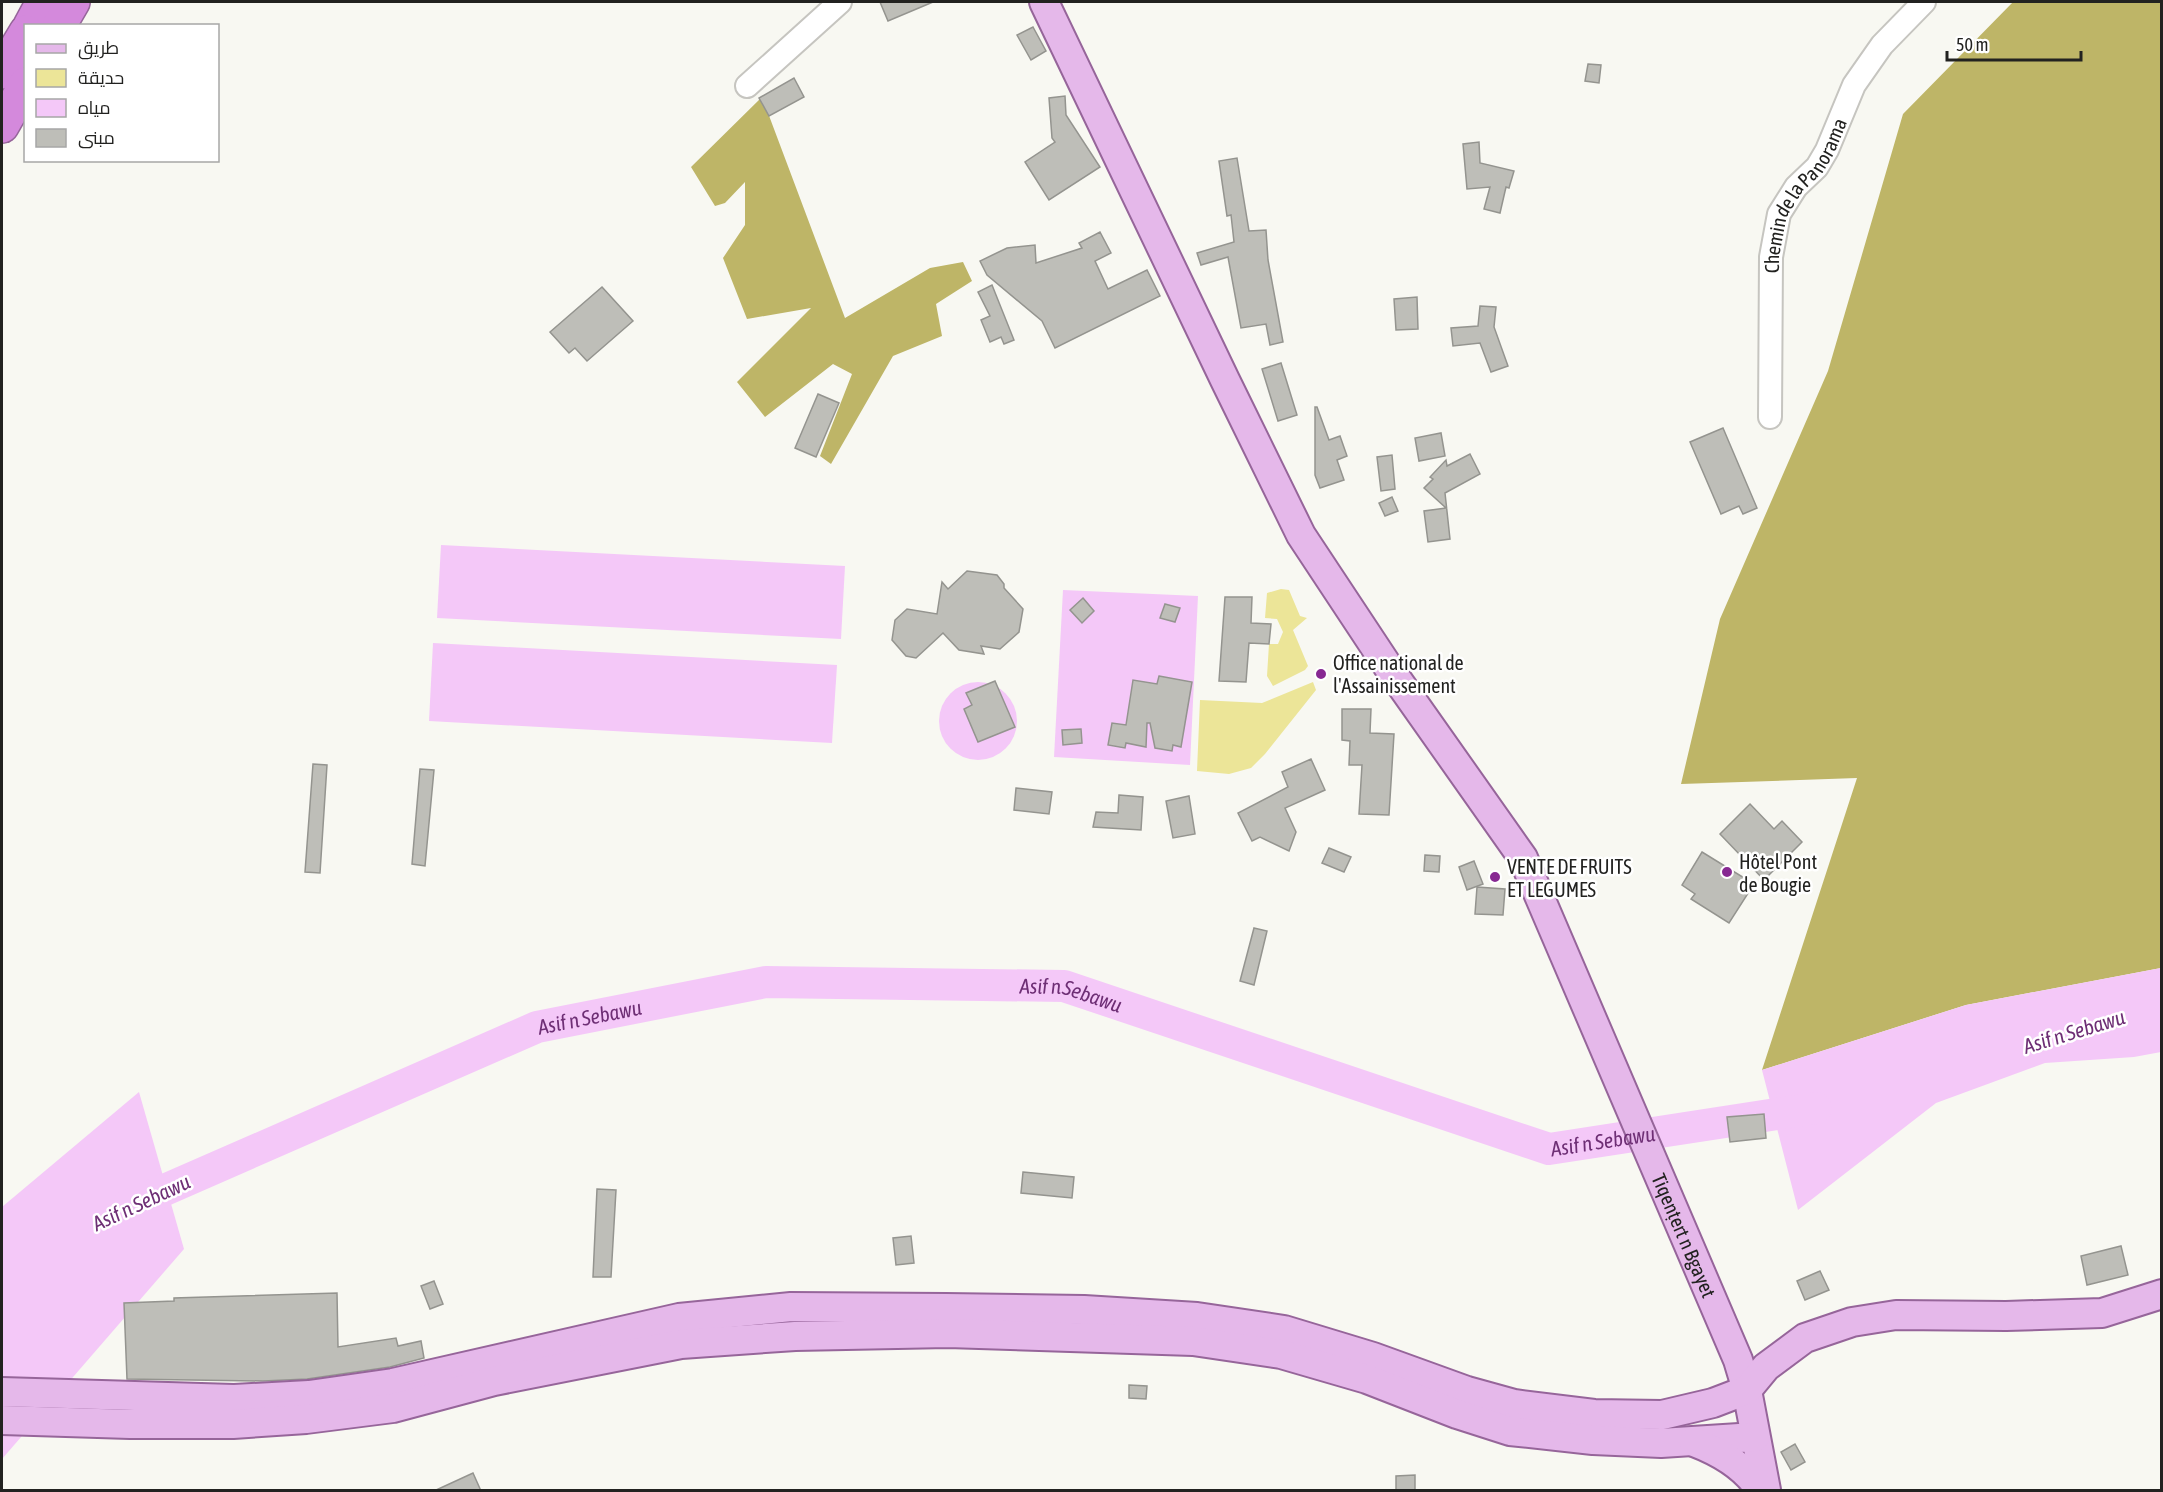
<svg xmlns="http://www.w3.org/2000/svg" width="2163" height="1492" font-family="'Asap Condensed',Cairo,sans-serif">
<rect width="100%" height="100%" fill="#f8f8f2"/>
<g fill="#ece598">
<path d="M1281,589l8,1 11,26 7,2 -14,12 15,36 -3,4 -32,16 -6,-10 2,-32h9l5,-12 -6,-13 -12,-1 2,-25z"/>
<path d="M1313,682l3,8 -51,64 -14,14 -22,6 -32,-3 3,-71 62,3z"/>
</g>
<g fill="#beb567">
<path d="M2013,2h148v966l-195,37 -204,65 95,-292 -176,6 39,-165 108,-248 75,-257z"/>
<path d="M762,97l83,221 85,-50 33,-6 9,19 -36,23 6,32 -49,20 -62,108 -11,-8 32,-82 -19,-10 -68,53 -28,-35 74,-74 -64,11 -24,-61 22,-33v-43l-20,21 -10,3 -24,-39z"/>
</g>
<g fill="#f4c8f8">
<path d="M441,545l404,21 -4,73 -404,-21z"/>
<path d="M1063,590l135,6 -8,169 -136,-8z"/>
<path d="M433,643l404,22 -5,78 -403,-22z"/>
<circle cx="978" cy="721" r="39"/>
<path d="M2161,968v84l-27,5 -89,6 -109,40 -138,107 -36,-140 204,-65z"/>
<path d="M139,1092l45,157 -182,210v-252z"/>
</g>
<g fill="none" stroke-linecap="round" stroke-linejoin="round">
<path stroke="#f4c8f8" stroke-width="32" id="s1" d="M128,1206l409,-179 229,-45 298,4 485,163 267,-41"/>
</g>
<g fill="#bebeb8" stroke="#94948f" stroke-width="1.5">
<path d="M880,2h53l-45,19z"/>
<path d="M1033,27l13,24 -15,9 -14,-25z"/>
<path d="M1588,64l13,1 -2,18 -14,-2z"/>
<path d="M794,78l10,19 -35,19 -10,-18z"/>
<path d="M1065,96l1,19 34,52 -51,33 -24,-38 30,-20 -3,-4 -3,-40z"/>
<path d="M1479,142l1,21 34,8 -5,17 -3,-1 -6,26 -16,-4 6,-22 -23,2 -4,-45z"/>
<path d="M1237,158l12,73 17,-1 2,30 15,82 -13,3 -4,-21 -25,4 -13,-71 -27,8 -4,-12 37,-11 -3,-27 -4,1 -8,-55z"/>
<path d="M1100,232l11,21 -16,8 13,28 39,-19 13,26 -105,52 -13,-27 -55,-46 -7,-14 27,-13 28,-3 1,18 46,-15 -3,-5z"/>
<path d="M992,285l22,55 -10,4 -3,-7 -11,5 -9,-22 9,-4 -12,-24z"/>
<path d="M602,287l31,34 -46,40 -12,-13 -6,5 -19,-21z"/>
<path d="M1417,297l1,32 -22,1 -2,-31z"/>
<path d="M1480,306l16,1 -2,20 14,39 -17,6 -11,-29 -27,3 -2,-18 27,-2z"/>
<path d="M1281,363l16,52 -19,6 -16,-52z"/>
<path d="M818,394l21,9 -23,54 -21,-9z"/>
<path d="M1315,407h2l12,33 11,-4 7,20 -10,4 7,20 -24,8 -5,-13z"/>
<path d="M1723,428l34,80 -14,6 -4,-8 -18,8 -31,-72z"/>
<path d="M1441,433l4,23 -26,5 -4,-23z"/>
<path d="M1470,454l10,20 -35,19 5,46 -22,3 -4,-31 22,-3 -22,-20 9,-9 -3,-2 16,-17 1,6z"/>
<path d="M1392,455l3,34 -14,2 -4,-34z"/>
<path d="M1392,497l6,14 -13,5 -6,-13z"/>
<path d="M967,571l30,4 7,9v4l19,21 -4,23 -19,17 -19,-3 3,8 -25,-4 -16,-17 -27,25 -10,-2 -14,-16 3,-20 12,-11 30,5 5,-32 6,7z"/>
<path d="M1225,597h27l-1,26 20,1 -2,20 -20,-1 -3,39 -27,-1z"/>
<path d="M1083,598l11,13 -12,12 -12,-13z"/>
<path d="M1165,604l15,4 -5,14 -15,-4z"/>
<path d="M1159,676l33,6 -11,65 -8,-2 -1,6 -17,-3 -5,-25h-3l-1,24 -20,-4 -1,5 -17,-3 4,-22 14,2 7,-45 24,4z"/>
<path d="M995,681l20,46 -37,15 -14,-33 8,-4 -6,-12z"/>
<path d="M1342,709h29l-1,24 24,1 -5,81 -30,-1 3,-49h-13l1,-24 -8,-1z"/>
<path d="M1081,729l1,14 -19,2 -1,-15z"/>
<path d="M1311,759l14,31 -40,18 11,24 -7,19 -29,-14 -8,4 -14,-28 50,-26 -6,-15z"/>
<path d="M313,764l14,1 -7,108 -15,-1z"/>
<path d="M420,769l14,1 -9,96 -13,-2z"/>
<path d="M1016,788l36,4 -3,22 -35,-4z"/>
<path d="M1119,795l24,2 -2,33 -48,-3 3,-15 22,1z"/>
<path d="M1189,796l6,38 -22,4 -7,-37z"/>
<path d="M1750,804l24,25 8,-8 20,21 -38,38 -44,-46z"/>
<path d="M1329,848l22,9 -7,15 -22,-9z"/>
<path d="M1702,852l52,32 -25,39 -38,-24 4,-5 -13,-9z"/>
<path d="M1425,855l15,1 -1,16 -15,-1z"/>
<path d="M1474,861l9,23 -16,6 -8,-23z"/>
<path d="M1477,887l28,2 -2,26 -28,-1z"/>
<path d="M1254,928l13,3 -13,54 -14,-4z"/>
<path d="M1764,1114l2,24 -36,4 -3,-25z"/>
<path d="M1023,1172l51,5 -2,21 -51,-5z"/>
<path d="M597,1189l19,1 -5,87h-18z"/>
<path d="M911,1236l3,27 -18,2 -3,-27z"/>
<path d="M2121,1246l7,29 -41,10 -6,-29z"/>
<path d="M1820,1271l9,19 -24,10 -8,-19z"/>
<path d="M434,1281l9,23 -13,5 -9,-23z"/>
<path d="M337,1293l1,54 58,-9 2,8 23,-5 3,17 -34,9 -83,12 -44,2 -136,-2 -3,-76 50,-2v-3z"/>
<path d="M1129,1385l18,1 -1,13 -17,-1z"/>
<path d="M1795,1444l10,18 -14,8 -10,-18z"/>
<path d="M473,1473l8,18h-47z"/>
<path d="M1415,1475v16h-19v-15z"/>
</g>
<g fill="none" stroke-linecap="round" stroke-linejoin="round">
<g stroke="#c6c5c0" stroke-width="26">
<g id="minor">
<path d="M747,86l93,-84"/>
<path id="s2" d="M1770,417l1,-160 8,-43 17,-27 21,-20 10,-17 27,-65 28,-40 42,-43"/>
</g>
</g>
<g stroke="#96659a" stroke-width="32">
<g id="major">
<path id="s3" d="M1044,2l181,378 76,155 88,133 134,190 215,502 9,30 19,100"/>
<path d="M2,1392l232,7 75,-4 84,-12 286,-65 112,-11 155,1 138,2 113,7 87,13 89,27 94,34 47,13 80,10 68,1 51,-12 34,-13 19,-23 39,-29 47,-16 44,-7 110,1 96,-3 60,-19"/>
<path d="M2,1420l128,4h103l73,-5 87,-11 101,-27 187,-37 114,-8 153,-3 245,8 88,13 86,25 90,35 53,17 83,9 68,3 94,-6"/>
<path d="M1694,1442c26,10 51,24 66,48"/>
</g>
</g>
<g stroke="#96659a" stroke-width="36">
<g id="highway">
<path d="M30,26l13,-24"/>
<path d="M59,26l14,-24"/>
<path d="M2,72l24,-40"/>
<path d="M2,126l24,-42"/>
</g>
</g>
<use href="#minor" stroke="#fff" stroke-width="22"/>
<use href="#major" stroke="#e5b8ea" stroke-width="28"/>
<use href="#highway" stroke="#d489dc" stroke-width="33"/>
</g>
<g fill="#872892" stroke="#fff" stroke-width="2">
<circle cx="1321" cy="674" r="6"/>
<circle cx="1727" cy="872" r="6"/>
<circle cx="1495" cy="877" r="6"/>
</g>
<g text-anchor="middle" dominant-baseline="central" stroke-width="5" stroke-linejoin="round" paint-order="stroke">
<g font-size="20" fill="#222220" stroke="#fff">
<text stroke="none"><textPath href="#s2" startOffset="231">Chemin de la Panorama</textPath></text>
<text stroke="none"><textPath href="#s3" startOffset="1394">Tiqenṭert n Bgayet</textPath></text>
</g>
<g font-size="20" fill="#222220" stroke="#fff" text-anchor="start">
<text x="1333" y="662">Office national de<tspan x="1333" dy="23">l'Assainissement</tspan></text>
<text x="1739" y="861">Hôtel Pont<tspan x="1739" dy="23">de Bougie</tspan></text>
<text x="1507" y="866">VENTE DE FRUITS<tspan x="1507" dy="23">ET LEGUMES</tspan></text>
</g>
<g font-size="21" font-style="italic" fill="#6e2f75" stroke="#fff">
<text stroke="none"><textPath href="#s1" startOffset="986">Asif n Sebawu</textPath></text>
<text stroke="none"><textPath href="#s1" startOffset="500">Asif n Sebawu</textPath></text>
<text transform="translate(2074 1031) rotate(-17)">Asif n Sebawu</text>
<text stroke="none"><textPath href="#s1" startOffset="1544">Asif n Sebawu</textPath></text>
<text transform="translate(141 1202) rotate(-25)">Asif n Sebawu</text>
</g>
</g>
<rect width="2163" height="1492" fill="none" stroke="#222220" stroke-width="6"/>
<rect x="24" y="24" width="195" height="138" fill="#ffffff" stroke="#a7a7a6" stroke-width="1.5"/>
<rect x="36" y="44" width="30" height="9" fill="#e5b8ea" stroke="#a7a7a6" stroke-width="1.5"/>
<text x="78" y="54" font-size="18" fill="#222220">طريق</text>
<rect x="36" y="69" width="30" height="18" fill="#ece598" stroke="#a7a7a6" stroke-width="1.5"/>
<text x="78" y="84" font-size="18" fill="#222220">حديقة</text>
<rect x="36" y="99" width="30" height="18" fill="#f4c8f8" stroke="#a7a7a6" stroke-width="1.5"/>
<text x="78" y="114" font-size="18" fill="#222220">مياه</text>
<rect x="36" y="129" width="30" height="18" fill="#bebeb8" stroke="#a7a7a6" stroke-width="1.5"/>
<text x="78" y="144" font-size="18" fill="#222220">مبنى</text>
<path d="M1947 51v9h134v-9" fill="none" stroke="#222220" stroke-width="3"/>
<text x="1956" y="51" font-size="18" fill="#222220" stroke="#ffffff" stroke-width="4.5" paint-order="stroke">50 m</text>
</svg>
